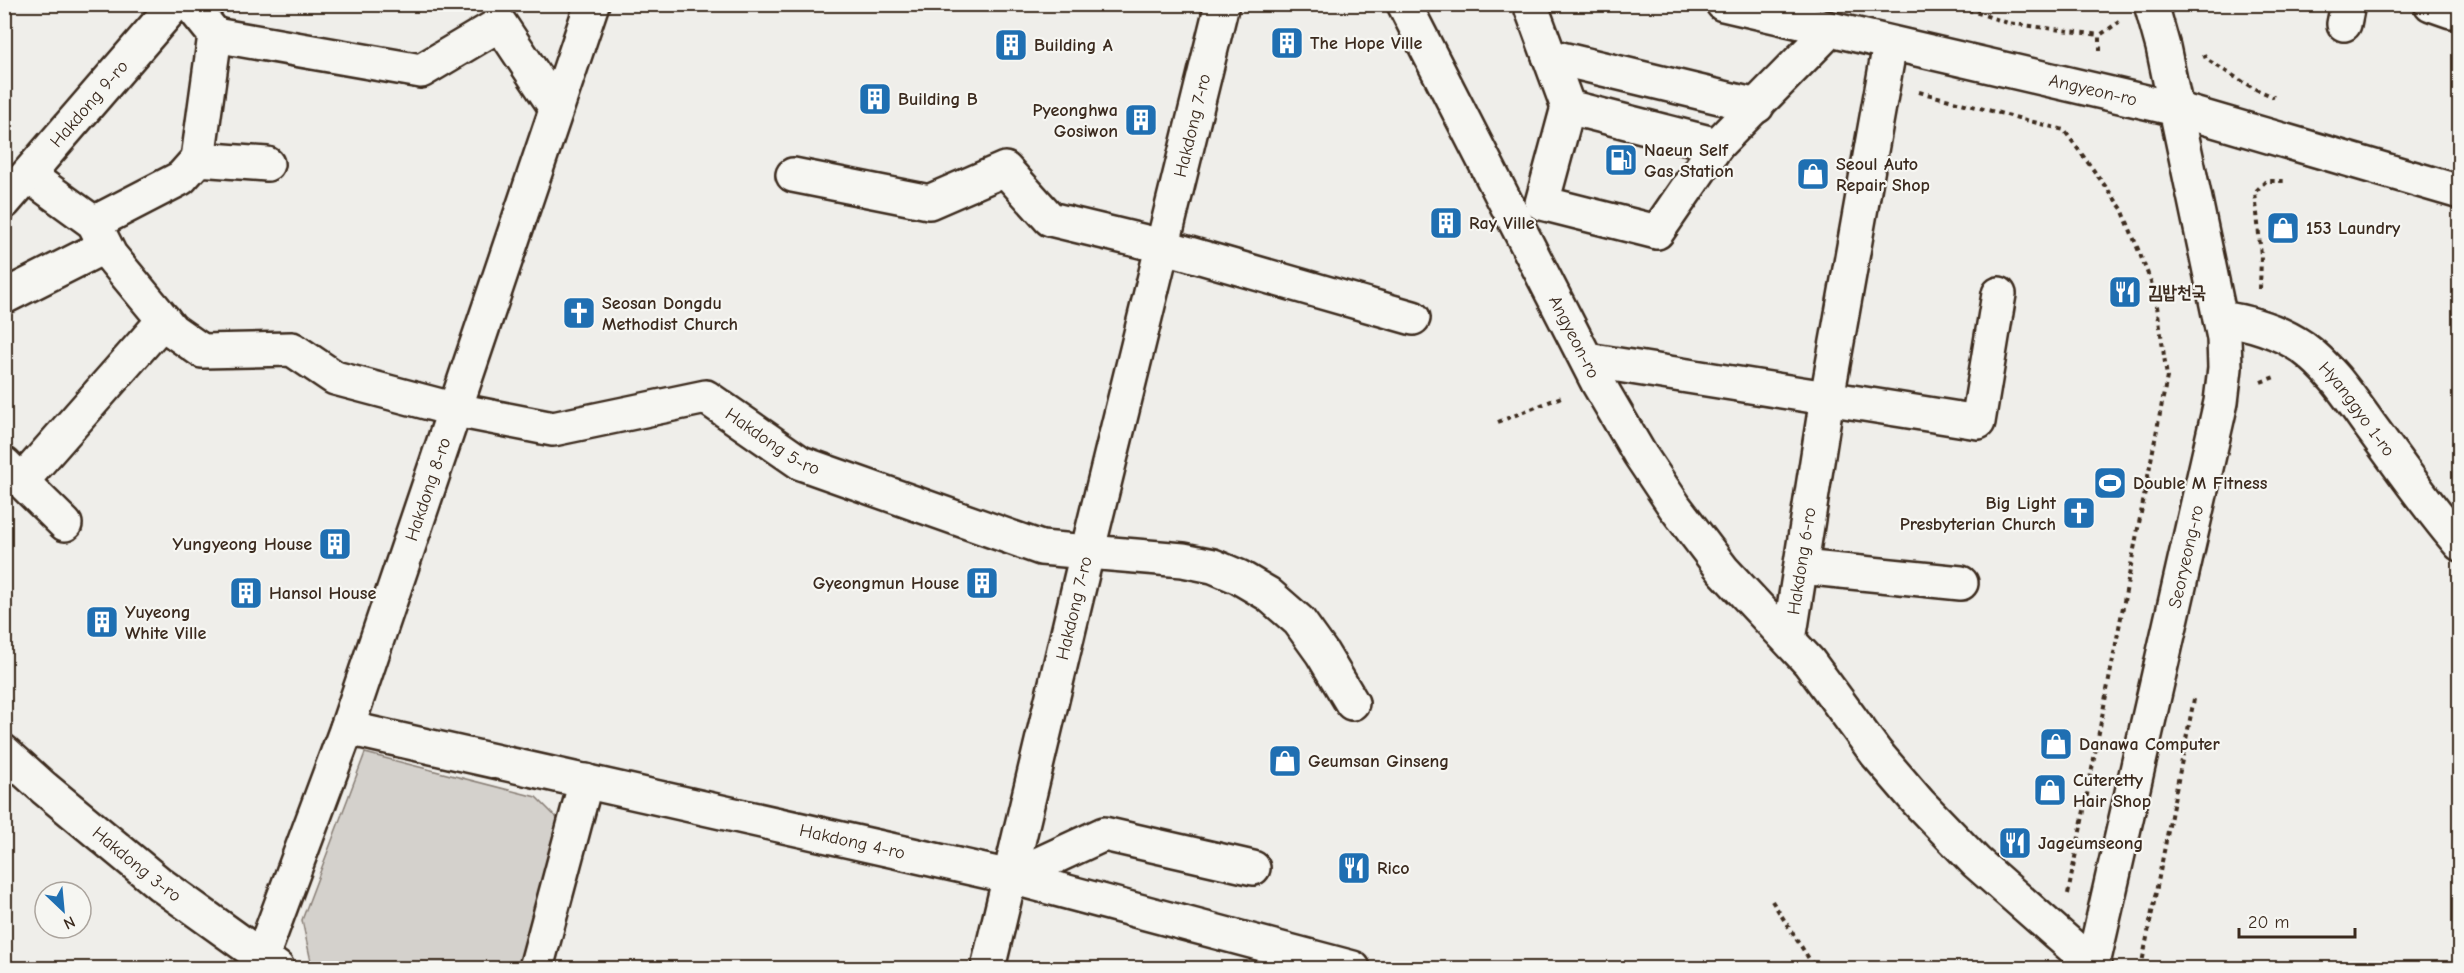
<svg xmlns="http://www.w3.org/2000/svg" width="2464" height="973" font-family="'Comic Neue','Poor Story',sans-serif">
<rect width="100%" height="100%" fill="#efeeea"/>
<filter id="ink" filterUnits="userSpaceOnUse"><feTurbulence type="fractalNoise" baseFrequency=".0167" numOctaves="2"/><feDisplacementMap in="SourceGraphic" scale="12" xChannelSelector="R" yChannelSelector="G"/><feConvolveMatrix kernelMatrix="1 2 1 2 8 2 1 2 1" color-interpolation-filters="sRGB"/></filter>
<g filter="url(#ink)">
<path fill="#d4d1cc" stroke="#887e75" stroke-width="1.5" d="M365,753l171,44 26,26 -35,145h-211l-4,-2 -10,-46z"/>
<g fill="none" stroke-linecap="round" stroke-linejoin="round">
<g stroke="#3b2a1e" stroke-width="38">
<g id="minor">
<path d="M190,4l25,31 -17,124"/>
<path id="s1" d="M1404,4l194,379 41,70 36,54 48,63 86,92 67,91 43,50 57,59 117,103"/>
<path d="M1530,4l38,103 149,38 113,-115"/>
<path id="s2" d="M1723,4l453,105 284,83"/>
<path d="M2431,4l20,7 3,-7"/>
<path d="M2344,24l4,-20"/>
<path d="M215,35l206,36 79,-47 56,84"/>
<path d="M1549,56l208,50"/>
<path d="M1568,107l-26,96 115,29 60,-87"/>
<path id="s3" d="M28,175l66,48 16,32 62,75 30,21 90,-2 43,29 121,32 97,19 153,-32 95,66 240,85 142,12 30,6 26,11 29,17 31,27 23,32 30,50"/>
<path d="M793,175l136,27 76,-33 45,50 112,27 251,72"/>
<path id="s4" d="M4,202l171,-198"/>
<path d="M94,223l87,-45 17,-19 69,5"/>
<path d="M4,297l101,-51"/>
<path id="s5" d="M2220,318c29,4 57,12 82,29 29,21 48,51 69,80 29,39 57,80 89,117"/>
<path d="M1587,360l391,62 21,-128"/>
<path d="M4,464l61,60"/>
<path d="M22,481l142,-161"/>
<path d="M1801,567l160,16"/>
<path id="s6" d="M1789,640l38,-242 63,-354"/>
<path id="s7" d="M347,728l664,149 342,91"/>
<path id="s8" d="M4,752l40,36 116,96 117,84"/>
<path d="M1011,877l93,-43 149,34"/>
<path id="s9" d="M254,968l7,-9 86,-231 245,-724"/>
<path d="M536,968l50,-187"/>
<path id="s10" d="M988,968l99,-415 135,-549"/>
<path id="s11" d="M2092,968l129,-566 4,-34 -1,-30 -61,-291 -12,-43"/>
</g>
</g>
<g stroke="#3b2a1e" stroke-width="4" stroke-dasharray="4.5 4.5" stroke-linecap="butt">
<path d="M1951,4l57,19 92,12"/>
<path d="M2100,51v-16l19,-13"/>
<path d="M2204,54l2,5 47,29 21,9"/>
<path d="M1919,92l145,38 58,79 33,83 12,85 -99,517"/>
<path d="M2260,289l1,-33 -6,-64 11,-11h20"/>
<path d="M2261,382l16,-6"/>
<path d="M1498,422l66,-26"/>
<path d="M1772,901l43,67"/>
<path d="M2141,968l53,-269"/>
</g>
<use href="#minor" stroke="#f6f6f2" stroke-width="33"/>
</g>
</g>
<defs>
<g id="building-square" transform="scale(1.725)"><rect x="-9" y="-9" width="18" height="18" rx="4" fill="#1f6fb2" stroke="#f6f6f2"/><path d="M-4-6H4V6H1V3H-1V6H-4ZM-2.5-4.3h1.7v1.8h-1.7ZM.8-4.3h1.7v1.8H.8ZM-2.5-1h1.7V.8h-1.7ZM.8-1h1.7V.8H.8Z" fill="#fff"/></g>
<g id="fuel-square" transform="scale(1.725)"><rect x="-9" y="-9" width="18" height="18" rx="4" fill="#1f6fb2" stroke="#f6f6f2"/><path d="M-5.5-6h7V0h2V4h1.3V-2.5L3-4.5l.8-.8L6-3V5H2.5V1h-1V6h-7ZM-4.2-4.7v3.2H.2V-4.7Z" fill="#fff"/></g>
<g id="shop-square" transform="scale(1.725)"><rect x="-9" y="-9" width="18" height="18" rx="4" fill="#1f6fb2" stroke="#f6f6f2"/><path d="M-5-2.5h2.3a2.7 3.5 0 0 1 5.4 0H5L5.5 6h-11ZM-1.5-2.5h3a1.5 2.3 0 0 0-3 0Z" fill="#fff"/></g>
<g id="restaurant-square" transform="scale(1.725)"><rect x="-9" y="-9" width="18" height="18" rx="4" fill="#1f6fb2" stroke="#f6f6f2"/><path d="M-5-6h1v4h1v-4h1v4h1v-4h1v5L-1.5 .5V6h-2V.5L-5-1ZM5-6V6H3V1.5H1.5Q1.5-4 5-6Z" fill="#fff"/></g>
<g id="church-square" transform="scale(1.725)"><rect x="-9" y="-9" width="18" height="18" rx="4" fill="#1f6fb2" stroke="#f6f6f2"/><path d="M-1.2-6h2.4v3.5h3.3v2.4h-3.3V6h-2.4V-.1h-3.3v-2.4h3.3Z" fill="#fff"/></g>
<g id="stadium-square" transform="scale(1.725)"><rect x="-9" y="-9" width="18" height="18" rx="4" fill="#1f6fb2" stroke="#f6f6f2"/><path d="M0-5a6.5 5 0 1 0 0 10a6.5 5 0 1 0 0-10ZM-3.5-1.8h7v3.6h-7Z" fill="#fff"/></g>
</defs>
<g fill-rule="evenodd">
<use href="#building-square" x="1287" y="43"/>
<use href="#building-square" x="1011" y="45"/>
<use href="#building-square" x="875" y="99"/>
<use href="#building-square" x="1141" y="120"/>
<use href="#fuel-square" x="1621" y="160"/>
<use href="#shop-square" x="1813" y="174"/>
<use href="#building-square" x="1446" y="223"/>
<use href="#shop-square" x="2283" y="228"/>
<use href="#restaurant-square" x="2125" y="292"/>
<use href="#church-square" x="579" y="313"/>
<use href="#stadium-square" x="2110" y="483"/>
<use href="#church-square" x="2079" y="513"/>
<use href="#building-square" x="335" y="544"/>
<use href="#building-square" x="982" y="583"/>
<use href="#building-square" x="246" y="593"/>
<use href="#building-square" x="102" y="622"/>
<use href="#shop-square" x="2056" y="744"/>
<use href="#shop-square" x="1285" y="761"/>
<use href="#shop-square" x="2050" y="790"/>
<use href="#restaurant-square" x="2015" y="843"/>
<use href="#restaurant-square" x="1354" y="868"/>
</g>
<g text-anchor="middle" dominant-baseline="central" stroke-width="4.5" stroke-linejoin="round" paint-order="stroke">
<g font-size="18" font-weight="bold" fill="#3b2a1e" stroke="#f6f6f2" text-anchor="start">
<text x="1310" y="43">The Hope Ville</text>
<text x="1034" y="45">Building A</text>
<text x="898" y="99">Building B</text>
<text x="1118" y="110" text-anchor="end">Pyeonghwa<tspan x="1118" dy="21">Gosiwon</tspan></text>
<text x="1644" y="150">Naeun Self<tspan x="1644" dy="21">Gas Station</tspan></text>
<text x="1836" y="164">Seoul Auto<tspan x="1836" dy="21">Repair Shop</tspan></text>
<text x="1469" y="223">Ray Ville</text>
<text x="2306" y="228">153 Laundry</text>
<text x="2148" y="292">김밥천국</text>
<text x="602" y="303">Seosan Dongdu<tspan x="602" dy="21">Methodist Church</tspan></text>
<text x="2133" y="483">Double M Fitness</text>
<text x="2056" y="503" text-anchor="end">Big Light<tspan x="2056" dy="21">Presbyterian Church</tspan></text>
<text x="312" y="544" text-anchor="end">Yungyeong House</text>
<text x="959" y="583" text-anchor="end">Gyeongmun House</text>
<text x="269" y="593">Hansol House</text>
<text x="125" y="612">Yuyeong<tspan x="125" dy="21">White Ville</tspan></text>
<text x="2079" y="744">Danawa Computer</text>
<text x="1308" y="761">Geumsan Ginseng</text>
<text x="2073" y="780">Cuteretty<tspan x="2073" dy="21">Hair Shop</tspan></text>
<text x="2038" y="843">Jageumseong</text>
<text x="1377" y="868">Rico</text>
</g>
<g font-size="18" fill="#3b2a1e" stroke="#f6f6f2">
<text stroke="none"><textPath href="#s2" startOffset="380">Angyeon-ro</textPath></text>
<text stroke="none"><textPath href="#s4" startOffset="130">Hakdong 9-ro</textPath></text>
<text stroke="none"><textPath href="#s10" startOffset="867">Hakdong 7-ro</textPath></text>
<text stroke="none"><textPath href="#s1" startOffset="374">Angyeon-ro</textPath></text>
<text stroke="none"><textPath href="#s5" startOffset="171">Hyanggyo 1-ro</textPath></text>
<text stroke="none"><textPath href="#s3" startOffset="854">Hakdong 5-ro</textPath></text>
<text stroke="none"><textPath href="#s9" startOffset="510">Hakdong 8-ro</textPath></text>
<text stroke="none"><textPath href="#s11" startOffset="422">Seoryeong-ro</textPath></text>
<text stroke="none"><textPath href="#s6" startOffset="80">Hakdong 6-ro</textPath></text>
<text stroke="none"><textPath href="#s10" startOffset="370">Hakdong 7-ro</textPath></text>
<text stroke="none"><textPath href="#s7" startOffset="518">Hakdong 4-ro</textPath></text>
<text stroke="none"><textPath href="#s8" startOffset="174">Hakdong 3-ro</textPath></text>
</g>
</g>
<rect width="2464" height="973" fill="none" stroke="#f6f6f2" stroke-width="24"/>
<rect x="12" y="12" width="2440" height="949" fill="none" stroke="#3b2a1e" stroke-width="2" filter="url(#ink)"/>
<g transform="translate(63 910) rotate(154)"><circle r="28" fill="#f6f6f2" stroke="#aba49d" stroke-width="1.5"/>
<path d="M0-4.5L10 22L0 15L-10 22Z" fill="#1f6fb2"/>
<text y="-9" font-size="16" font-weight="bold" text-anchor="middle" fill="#3b2a1e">N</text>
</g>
<path d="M2239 928v9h116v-9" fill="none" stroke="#3b2a1e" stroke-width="3"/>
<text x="2248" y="928" font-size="18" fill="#3b2a1e" stroke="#f6f6f2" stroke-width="4.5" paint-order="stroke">20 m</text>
</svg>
